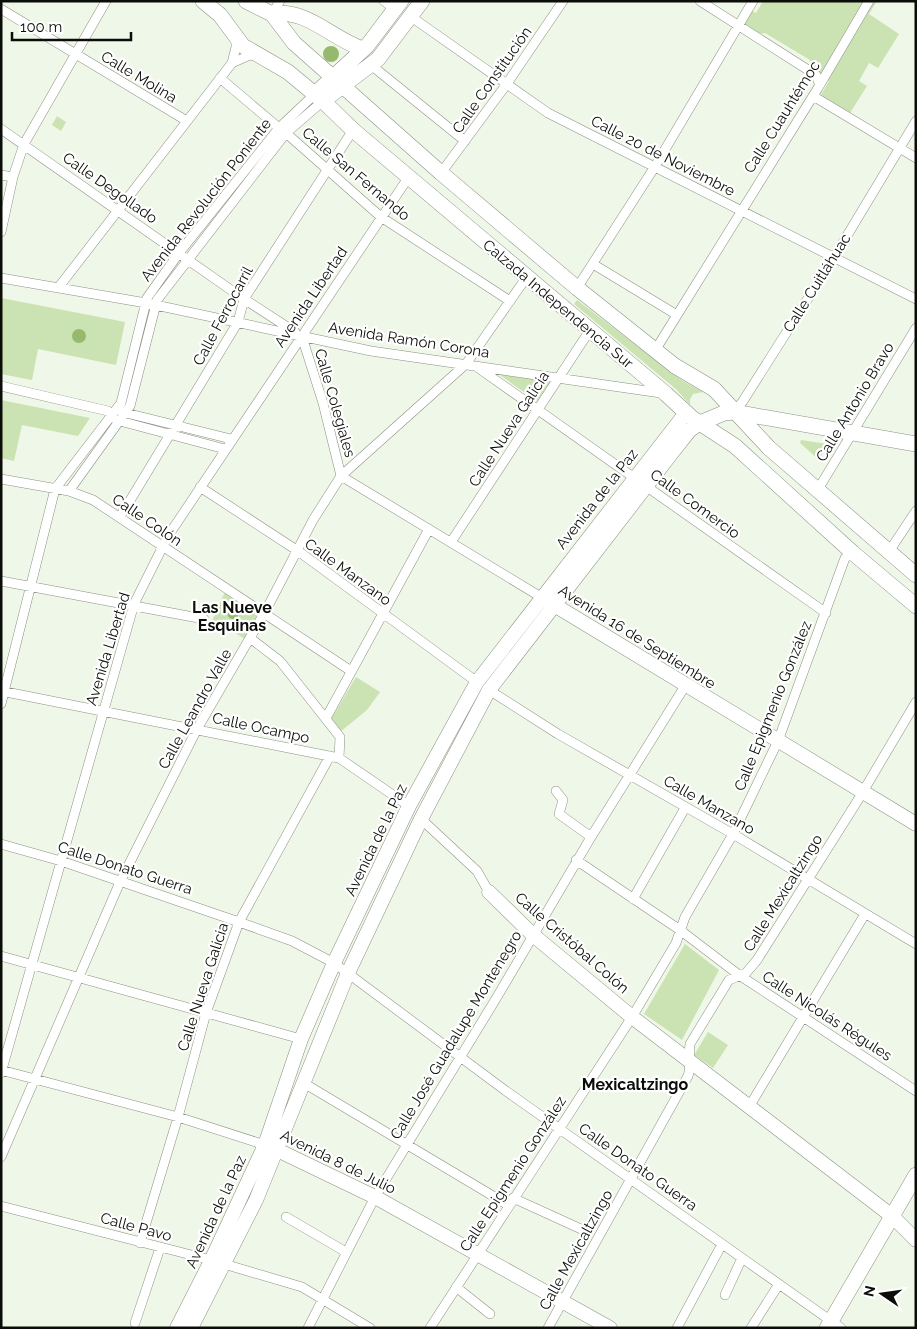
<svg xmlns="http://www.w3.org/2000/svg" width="917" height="1329" font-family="Raleway,sans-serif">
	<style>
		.green { fill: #cbe2b3 }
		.water { fill: #96b96e }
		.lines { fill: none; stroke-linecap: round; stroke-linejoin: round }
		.street-casing { stroke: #8b9284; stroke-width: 10 }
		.secondary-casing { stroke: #8b9284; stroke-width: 15 }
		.primary-casing { stroke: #8b9284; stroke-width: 16 }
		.street { stroke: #fff; stroke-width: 9 }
		.secondary { stroke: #fff; stroke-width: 14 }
		.primary { stroke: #fff; stroke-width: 15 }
		.labels { text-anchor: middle; stroke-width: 4.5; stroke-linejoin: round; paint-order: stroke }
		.street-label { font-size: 15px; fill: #0b0d08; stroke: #fff }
		.neighbourhood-label { font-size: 16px; font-weight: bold; fill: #0b0d08; stroke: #fff }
	</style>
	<rect width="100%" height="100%" fill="#eff7e8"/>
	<path class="green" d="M763,1H877L869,14L899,34L878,68L869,63L859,81L867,86L850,113L821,95L829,81L810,68V60L765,33L756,35L744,28L743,21L750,10L756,13Z
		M57,116L66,122L61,131L52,125Z
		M1,298L125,322L116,365L38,349L32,380L1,374Z
		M577,300L683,381L703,392L693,394L690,399V405L677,390L574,304Z
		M501,372L553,380L538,402L500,375Z
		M1,400L90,418L78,436L22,425L14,461L1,458Z
		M801,440L827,444L819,460L800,443Z
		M225,592L258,613L245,639L224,626L211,623Z
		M356,677L380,692L367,710L340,732L330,721Z
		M685,944L719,970L682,1040L644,1014Z
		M708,1032L728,1045L713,1068L694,1055Z"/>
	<path class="water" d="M323 54a8 8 0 1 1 16 0a8 8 0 1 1-16 0Z
		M72 336a7 7 0 1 1 14 0a7 7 0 1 1-14 0Z
		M227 613a6 6 0 1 1 12 0a6 6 0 1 1-12 0Z"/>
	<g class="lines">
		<defs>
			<path id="street" d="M384,1L395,9
				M700,1L816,75L819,83
				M1,9L187,121
				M272,14L280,1
				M410,16L548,113L916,299
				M232,63L250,55L257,56
				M371,65L465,141
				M220,78L279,128
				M813,96L916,158
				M1,129L241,297L295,332
				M286,133L381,217L510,301
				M441,173L506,85L563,1
				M1,175L13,177
				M1,232L13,177L24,144L106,1
				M593,264L677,315
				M1,278L146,303L371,351L661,393
				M58,288L232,63L236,47V37
				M577,288L654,168L753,1
				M302,337L323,403L341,476
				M656,349L818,88L869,1
				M477,367L826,613
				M1,386L108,411
				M122,412L231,439
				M734,412L743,401L833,259L916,121
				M116,420L225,449
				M341,476L541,597
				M1,479L69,491L93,500L351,671
				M200,487L298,551L477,682
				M69,491L130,406L157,300L286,133L323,101
				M817,491L916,328
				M120,517L238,322L244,299L353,130
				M451,542L590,330
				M888,553L916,511
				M1,581L204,619
				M250,638L280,661L340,737L339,758L409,806
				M489,690L558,734L733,834L916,944
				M1,691L339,758
				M1,704L55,489L121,403L147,298L179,253L279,128L315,94
				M326,718L429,529
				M556,791L563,800L559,814L591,837
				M421,819L477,871L489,892
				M1,844L61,861L239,922L292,941L334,963L506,1091L841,1328
				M576,860L680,930L739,975L916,1091
				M633,899L685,808
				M1,956L301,1039
				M1,1070L178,1117L265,1145
				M1,1073L134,604L168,536L408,178
				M302,1082L508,1205
				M749,1107L865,914
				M1,1157L120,882L197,729L265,612L313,520L341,476L466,364L526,278
				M513,1198L581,1229
				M1,1206L207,1259L302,1287L370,1328
				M286,1217L346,1252
				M140,1243L178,1117L206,1013L239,922L330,756
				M456,1287L490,1314
				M725,1295L742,1258
				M135,1323L160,1248
				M308,1328L375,1197L497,997L591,837L685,686
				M430,1328L632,1017L676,943L685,917L733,834L778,741L845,558L853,553
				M548,1328L688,1076C692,1065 688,1055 690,1044L729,980L746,973L757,960L858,800L916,702
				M677,1328L722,1244
				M751,1328L779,1284"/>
			<path id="secondary" d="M546,600L916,824
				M489,892L533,935L632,1017L892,1216L916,1240
				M269,1146L375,1197L610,1328
				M177,1328L211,1261L265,1145L301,1039L334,963L409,806L477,682L685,414
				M191,1328L256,1200L348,973L421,819L489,690L671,454L690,430L700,423"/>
			<path id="primary" d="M203,1L220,15L243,46L288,72L323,101L353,130L666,394L692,418L735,446L853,553L916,606
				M246,1L272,14L294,43L441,173L577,288L675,366L714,389L769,448L916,575
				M272,14C307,8 332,39 363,49
				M315,94L367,46L401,1
				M323,101L378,59L422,1
				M700,423L724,413L734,412L916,444
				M827,1328L916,1175"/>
		</defs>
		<use href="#street" class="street-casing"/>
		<use href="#secondary" class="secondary-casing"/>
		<use href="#primary" class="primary-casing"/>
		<use href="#street" class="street"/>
		<use href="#secondary" class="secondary"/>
		<use href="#primary" class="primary"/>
	</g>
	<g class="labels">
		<g class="street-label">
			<text transform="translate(139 77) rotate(31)" y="5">Calle Molina</text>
			<text transform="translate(492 80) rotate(-55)" y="5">Calle Constitución</text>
			<text transform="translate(782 117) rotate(-58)" y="5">Calle Cuauhtémoc</text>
			<text transform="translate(663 156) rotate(27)" y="5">Calle 20 de Noviembre</text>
			<text transform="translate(356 174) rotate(40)" y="5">Calle San Fernando</text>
			<text transform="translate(110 188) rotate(35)" y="5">Calle Degollado</text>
			<text transform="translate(206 200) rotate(-52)" y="5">Avenida Revolución Poniente</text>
			<text transform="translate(817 283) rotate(-58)" y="5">Calle Cuitláhuac</text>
			<text transform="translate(311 297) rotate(-56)" y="5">Avenida Libertad</text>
			<text transform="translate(558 304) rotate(40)" y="5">Calzada Independencia Sur</text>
			<text transform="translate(223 316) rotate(-62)" y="5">Calle Ferrocarril</text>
			<text transform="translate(409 340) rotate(9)" y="5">Avenida Ramón Corona</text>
			<text transform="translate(855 402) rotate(-59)" y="5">Calle Antonio Bravo</text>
			<text transform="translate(335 403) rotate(74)" y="5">Calle Colegiales</text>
			<text transform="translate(509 429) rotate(-57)" y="5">Calle Nueva Galicia</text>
			<text transform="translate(597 499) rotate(-52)" y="5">Avenida de la Paz</text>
			<text transform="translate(695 504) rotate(36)" y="5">Calle Comercio</text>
			<text transform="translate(147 520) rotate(34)" y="5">Calle Colón</text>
			<text transform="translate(348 572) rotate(36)" y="5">Calle Manzano</text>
			<text transform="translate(637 637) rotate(32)" y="5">Avenida 16 de Septiembre</text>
			<text transform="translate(108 649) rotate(-73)" y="5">Avenida Libertad</text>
			<text transform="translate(773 706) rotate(-68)" y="5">Calle Epigmenio González</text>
			<text transform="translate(195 709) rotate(-61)" y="5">Calle Leandro Valle</text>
			<text transform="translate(261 728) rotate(12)" y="5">Calle Ocampo</text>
			<text transform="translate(709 805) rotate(30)" y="5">Calle Manzano</text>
			<text transform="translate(376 840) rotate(-64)" y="5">Avenida de la Paz</text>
			<text transform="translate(125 868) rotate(18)" y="5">Calle Donato Guerra</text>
			<text transform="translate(783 893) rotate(-58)" y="5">Calle Mexicaltzingo</text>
			<text transform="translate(572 943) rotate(41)" y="5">Calle Cristóbal Colón</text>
			<text transform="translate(203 987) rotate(-72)" y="5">Calle Nueva Galicia</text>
			<text transform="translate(827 1016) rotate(33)" y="5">Calle Nicolás Régules</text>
			<text transform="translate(456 1035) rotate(-59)" y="5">Calle José Guadalupe Montenegro</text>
			<text transform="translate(338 1162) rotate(26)" y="5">Avenida 8 de Julio</text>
			<text transform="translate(638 1167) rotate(35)" y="5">Calle Donato Guerra</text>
			<text transform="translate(513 1174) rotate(-57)" y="5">Calle Epigmenio González</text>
			<text transform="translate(216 1212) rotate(-65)" y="5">Avenida de la Paz</text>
			<text transform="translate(136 1227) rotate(15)" y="5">Calle Pavo</text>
			<text transform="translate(576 1250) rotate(-61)" y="5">Calle Mexicaltzingo</text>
		</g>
		<g class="neighbourhood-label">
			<text x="232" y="613">Las Nueve<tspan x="232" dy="18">Esquinas</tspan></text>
			<text x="635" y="1090">Mexicaltzingo</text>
		</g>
	</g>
	<rect width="917" height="1329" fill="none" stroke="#0b0d08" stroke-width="5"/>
	<g transform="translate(882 1294) rotate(283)" stroke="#ffffff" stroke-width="4" paint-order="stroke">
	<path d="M0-4L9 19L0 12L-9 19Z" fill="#0b0d08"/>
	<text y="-8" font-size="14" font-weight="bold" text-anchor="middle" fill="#0b0d08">N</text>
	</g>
	<path d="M12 32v8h119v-8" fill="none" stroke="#0b0d08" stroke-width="2.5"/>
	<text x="20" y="32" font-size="15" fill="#0b0d08" stroke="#ffffff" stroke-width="4" paint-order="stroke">100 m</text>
</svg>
